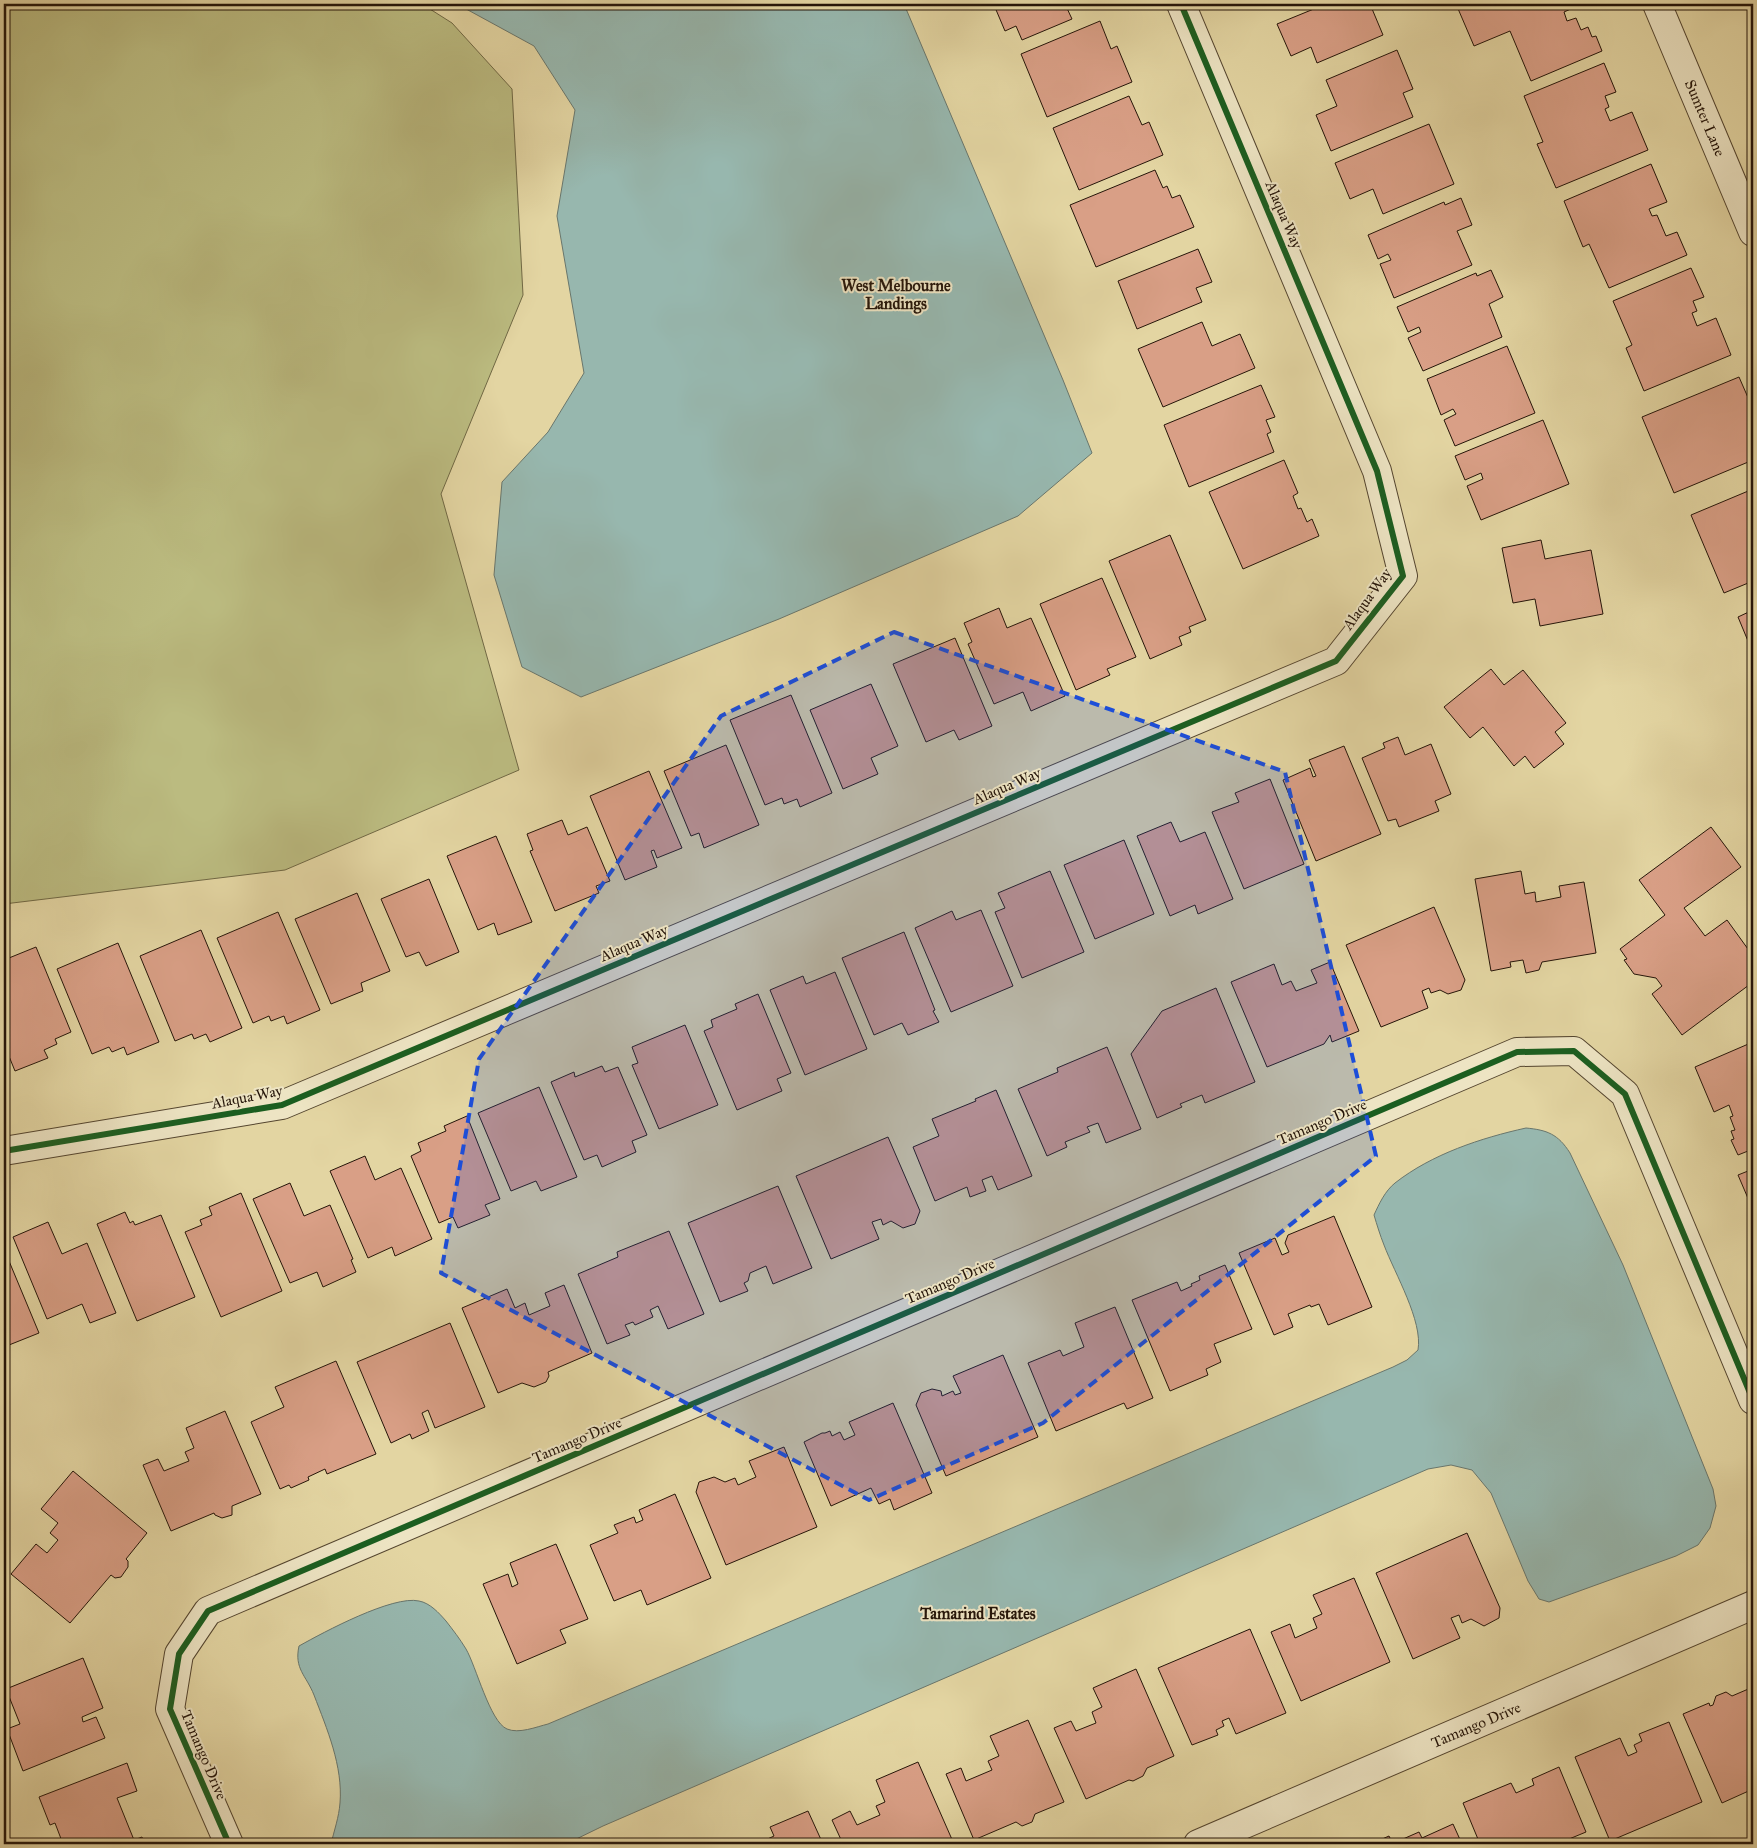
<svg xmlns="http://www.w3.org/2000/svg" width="1757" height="1848" font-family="'IM FELL Great Primer',serif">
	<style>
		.green { fill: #bbbb80; stroke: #706844 }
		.water { fill: #97b7ae; stroke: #69766c }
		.building { fill: #d99f86; stroke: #251509 }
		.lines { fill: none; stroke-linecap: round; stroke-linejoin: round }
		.minor-casing { stroke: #54452f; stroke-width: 30 }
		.minor { stroke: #ede4c3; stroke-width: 28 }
		.cycleway-casing { stroke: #ede4c3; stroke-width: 9 }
		.cycleway { stroke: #1b5e20; stroke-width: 6 }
		.marked { fill: #1d4ed8; fill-opacity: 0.2; stroke: #1d4ed8; stroke-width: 4; stroke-dasharray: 10 6; stroke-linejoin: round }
		.labels { text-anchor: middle; stroke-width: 4; stroke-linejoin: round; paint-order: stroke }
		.street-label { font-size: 15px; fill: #251509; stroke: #ede4c3 }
		.neighbourhood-label { font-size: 16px; font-weight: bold; fill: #251509; stroke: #ede4c3 }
	</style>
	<rect width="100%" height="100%" fill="#e3d5a2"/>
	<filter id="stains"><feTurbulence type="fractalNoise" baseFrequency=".004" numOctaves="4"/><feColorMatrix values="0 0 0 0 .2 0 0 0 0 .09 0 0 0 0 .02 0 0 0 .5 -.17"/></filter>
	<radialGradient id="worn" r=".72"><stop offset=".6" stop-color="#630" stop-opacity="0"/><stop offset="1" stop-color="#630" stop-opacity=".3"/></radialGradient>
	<path class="green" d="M4,4H422L452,23L512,89L523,295L441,494L519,770L285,870L4,904Z"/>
	<path class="water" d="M457,4H904L1063,380L1092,453L1018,516L779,619L581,697L522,667L494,575L502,482L548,432L584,373L557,216L575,110L534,46Z
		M1526,1128C1547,1130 1558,1134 1570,1153L1623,1265L1713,1489L1716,1506L1710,1528L1698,1545L1676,1556L1549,1602L1539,1599L1528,1581L1491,1493L1472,1470L1451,1465L1428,1469L603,1826L566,1844H331C334,1831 339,1817 340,1803C343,1766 327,1729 314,1695C306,1675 294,1669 299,1646C324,1632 393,1595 419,1601C430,1603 439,1613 446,1621C453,1630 460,1639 466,1649C476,1666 490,1722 507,1729C519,1734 536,1727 548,1724L1393,1367L1407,1360L1418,1350C1423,1321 1395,1274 1384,1245C1380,1235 1377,1225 1374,1215C1379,1204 1385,1191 1395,1183C1432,1154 1481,1138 1526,1128Z"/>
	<path class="building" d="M996,4H1065L1072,19L1022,40L1016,26L1005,31L994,5Z
		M1326,4H1370L1383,35L1317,63L1311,47L1291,56L1277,24Z
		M1456,4H1582L1564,12L1567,21L1576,18L1581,30L1588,27L1592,37L1596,36L1602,51L1531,81L1510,31L1474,46Z
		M1100,21L1111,49L1117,46L1132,82L1047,117L1021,54Z
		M1397,50L1413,89L1403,93L1413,117L1331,151L1316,115L1337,106L1326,80Z
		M1604,63L1616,92L1605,96L1609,107L1605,109L1610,121L1632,112L1648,150L1556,188L1537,144L1543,142L1524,96Z
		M1129,96L1142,125L1149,122L1163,155L1079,190L1053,128Z
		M1429,124L1454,184L1383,214L1373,189L1350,199L1335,163Z
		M1651,164L1667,202L1649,209L1652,216L1657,215L1666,236L1677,232L1687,255L1609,288L1589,244L1583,247L1564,201Z
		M1155,170L1163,188L1167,186L1172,198L1180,195L1194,227L1096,267L1070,205Z
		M1461,198L1472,225L1457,231L1472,265L1394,298L1380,264L1391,260L1388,254L1378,259L1368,235L1444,202L1445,205Z
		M1198,249L1212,282L1196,288L1202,302L1137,329L1118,281Z
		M1691,268L1704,297L1693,301L1697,311L1692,313L1697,326L1716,318L1731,355L1644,391L1626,348L1632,345L1613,301Z
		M1491,270L1503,297L1489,304L1502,337L1423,371L1408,338L1421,332L1419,327L1408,332L1397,307L1476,273L1477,276Z
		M1202,322L1212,346L1240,334L1255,368L1163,407L1138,349Z
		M1507,346L1535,413L1455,446L1444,420L1456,414L1453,409L1441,415L1427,379Z
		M1739,377L1753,409V416L1749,417L1753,427V460L1674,493L1642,417Z
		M1261,385L1275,417L1266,420L1271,432L1267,434L1274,452L1189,487L1164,425Z
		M1543,420L1569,484L1481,520L1467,486L1483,479L1481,473L1465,480L1455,456Z
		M1284,460L1298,493L1293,496L1298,509L1301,508L1307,522L1312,519L1319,536L1243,569L1209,492Z
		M1753,489V581L1724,593L1691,515Z
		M1170,535L1206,620L1189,627L1191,632L1179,637L1182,645L1150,659L1109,561Z
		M1541,540L1545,559L1591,550L1603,614L1540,626L1535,599L1513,603L1502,548Z
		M1102,578L1136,657L1107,669L1110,675L1076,690L1040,604Z
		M999,608L1007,628L1031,618L1065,696L1031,711L1023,692L994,704L968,644L972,642L964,623Z
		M1753,610V653L1738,617Z
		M955,638L992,726L959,740L954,730L926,742L893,664Z
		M1491,669L1504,685L1523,670L1566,723L1555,732L1564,744L1534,768L1525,756L1514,766L1483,727L1470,738L1444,707Z
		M871,684L898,746L871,758L878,774L843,789L810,710Z
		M791,695L832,793L800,807L797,799L784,804L782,798L765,805L730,720Z
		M1398,737L1405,755L1431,744L1451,794L1435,801L1439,811L1399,827L1396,819L1388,821L1362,758L1385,748L1383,743Z
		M726,745L759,825L704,848L699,833L691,836L664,771Z
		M1344,746L1381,834L1316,861L1283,780L1310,768L1313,777L1316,776L1309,760Z
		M649,771L682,848L657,858L654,850L651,851L657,867L625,880L590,796Z
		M1270,779L1304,864L1244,889L1212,812L1239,802L1235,793Z
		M562,820L568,835L587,827L610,881L596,886L599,893L555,911L530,851L533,850L527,834Z
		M1171,822L1180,842L1205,832L1233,899L1198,914L1195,905L1170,916L1137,836Z
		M1711,827L1741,867L1684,908L1705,936L1727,920L1753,956V982L1682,1035L1652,994L1662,986L1656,978L1634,974L1624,960L1627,959L1620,949L1665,915L1639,880Z
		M496,836L532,922L498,935L494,923L478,930L447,856Z
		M1124,840L1154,914L1095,939L1064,865Z
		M1050,871L1084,952L1022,978L995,912L1005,908L998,893Z
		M1521,871L1525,894L1535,892L1536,902L1561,897L1559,886L1584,882L1596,953L1542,962L1539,970L1526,973L1523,960L1510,962L1511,967L1491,971L1475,879Z
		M429,879L459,952L426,966L419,952L406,957L381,899Z
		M357,893L390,971L361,983L363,991L331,1004L295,919Z
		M1434,907L1465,980L1461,990L1448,994L1440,990L1431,993L1429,988L1422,991L1428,1008L1381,1027L1346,945Z
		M981,910L1013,986L951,1012L915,928L952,911L956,920Z
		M278,912L320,1010L287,1024L284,1016L271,1021L269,1016L253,1023L217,938Z
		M201,930L242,1028L210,1042L206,1034L194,1039L192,1034L175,1041L140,956Z
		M904,932L935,1010L933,1011L939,1022L908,1035L902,1023L874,1035L842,958Z
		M118,943L159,1042L127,1055L124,1047L112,1052L109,1047L92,1054L57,969Z
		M36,947L71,1032L55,1039L57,1044L44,1050L48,1058L15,1071L4,1044V960Z
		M1330,962L1359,1031L1332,1042L1330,1035L1324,1044L1267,1067L1231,982L1274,964L1282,985L1291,981L1296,991L1317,983L1311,970Z
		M835,972L867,1049L805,1075L770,990L803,976L806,984Z
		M1216,988L1255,1082L1205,1103L1202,1095L1180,1104L1182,1107L1157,1118L1131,1054L1162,1011Z
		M758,994L791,1073L777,1079L782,1091L737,1110L704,1031L713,1027L711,1020L737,1009L735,1004Z
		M685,1025L718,1105L659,1129L632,1065L638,1063L632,1047Z
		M1753,1042V1149L1738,1155L1731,1140L1734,1139L1731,1131L1735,1130L1730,1117L1733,1116L1729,1105L1714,1112L1695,1067Z
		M1107,1047L1141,1129L1106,1143L1098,1123L1087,1127L1090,1132L1065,1142L1067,1147L1047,1156L1018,1089L1058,1072L1057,1068Z
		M602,1066L605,1072L618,1067L647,1135L632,1141L636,1152L602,1167L597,1155L584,1160L551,1082L574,1072L575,1077Z
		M539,1087L577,1177L541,1191L536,1181L511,1191L478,1113Z
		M996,1090L1032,1176L998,1190L992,1176L982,1180L986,1191L970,1197L967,1187L935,1201L913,1147L939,1136L932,1119L976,1101L975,1099Z
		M467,1116L500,1199L485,1205L490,1215L458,1228L453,1217L439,1223L411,1156L421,1151L418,1143L446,1131L444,1126Z
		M888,1137L920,1211L915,1224L903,1228L891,1221L883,1225L881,1219L872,1222L879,1239L831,1259L796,1176Z
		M365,1156L375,1180L401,1168L432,1239L395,1256L392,1247L368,1258L330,1171Z
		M1753,1169V1210L1738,1175Z
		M290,1183L304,1216L330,1205L353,1259L351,1260L356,1272L323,1287L317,1272L290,1283L253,1199Z
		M778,1186L812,1268L773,1284L766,1266L750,1273L748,1281L744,1283L748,1291L720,1302L688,1223Z
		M241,1193L282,1291L221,1317L185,1232L202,1225L200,1220L212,1215L209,1207Z
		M125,1212L130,1223L133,1221L135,1225L161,1215L195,1297L137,1321L97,1224Z
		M1334,1216L1372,1307L1328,1325L1319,1304L1311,1307L1310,1305L1288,1314L1293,1327L1274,1335L1239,1253L1275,1238L1282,1255L1289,1252L1285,1243L1288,1235Z
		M48,1222L62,1254L87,1243L116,1313L90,1323L82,1304L47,1319L13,1237Z
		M669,1231L704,1314L668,1329L658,1306L650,1310L653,1317L635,1325L633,1322L625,1325L630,1335L607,1344L578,1274L618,1257L617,1252Z
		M4,1249L39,1333L4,1347Z
		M1225,1265L1252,1329L1214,1344L1221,1362L1206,1369L1208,1375L1170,1391L1132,1300L1177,1282L1181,1291L1192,1286L1191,1284L1200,1280L1199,1276Z
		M564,1285L592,1353L548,1372L549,1376L546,1382L534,1387L522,1383L498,1393L462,1308L507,1289L515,1308L525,1303L529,1315L550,1306L545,1293Z
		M1115,1307L1153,1398L1127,1409L1124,1403L1056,1431L1028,1363L1060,1350L1063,1356L1084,1347L1075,1323Z
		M450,1323L485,1407L435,1428L428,1410L422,1413L429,1431L412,1439L410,1434L391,1443L357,1362Z
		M1003,1355L1038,1437L946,1476L916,1405L921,1393L932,1389L941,1391L942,1396L953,1391L955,1395L961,1393L953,1376Z
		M336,1361L376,1454L327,1474L325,1469L308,1477L309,1480L291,1488L289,1485L280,1489L251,1422L284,1407L275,1387Z
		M893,1403L932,1493L894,1510L890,1499L879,1504L871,1488L831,1506L804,1442L822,1433H825L830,1431L832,1436L840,1432L844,1440L855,1435L849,1422Z
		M225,1411L261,1494L232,1506V1515L222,1518L215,1515L214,1513L171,1531L143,1465L158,1459L164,1471L189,1461L185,1452L194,1448L186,1428Z
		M784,1447L817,1527L726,1565L696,1492L699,1482L714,1477L725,1482L735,1478L738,1485L756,1477L749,1461Z
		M73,1471L147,1533L126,1559L128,1561V1567L121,1577L115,1578L111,1575L70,1623L11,1574L36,1544L47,1553L58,1540L50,1533L58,1523L41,1509Z
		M675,1494L711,1578L647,1605L641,1590L614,1601L590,1545L618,1533L614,1525L634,1517L636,1523L643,1520L639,1510Z
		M1467,1533L1500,1608L1499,1618L1484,1626L1471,1619L1462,1623L1459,1615L1451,1618L1460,1638L1413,1659L1376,1573Z
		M556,1544L588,1619L560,1630L566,1643L517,1664L483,1584L508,1574L512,1587L518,1584L510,1563Z
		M1354,1578L1390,1662L1301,1701L1271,1632L1290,1624L1295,1638L1317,1628L1313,1618L1322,1614L1313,1595Z
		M1250,1629L1286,1713L1236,1734L1229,1718L1222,1721L1224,1726L1216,1730L1218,1735L1192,1745L1158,1668Z
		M83,1658L103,1708L82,1717L83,1722L96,1717L105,1738L23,1771L7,1729L20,1724L6,1689Z
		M1136,1669L1174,1756L1147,1768L1143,1776L1133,1781L1129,1780L1086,1799L1054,1728L1071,1721L1076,1731L1096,1723L1092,1712L1102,1707L1093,1688Z
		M1753,1687V1789L1722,1803L1683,1714L1709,1703L1710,1706L1713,1705L1716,1696L1726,1692L1732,1696Z
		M1028,1720L1064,1802L1035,1814L1032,1822L1022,1826L1016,1822L974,1840L946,1774L961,1768L966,1781L992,1770L988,1761L999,1756L990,1736Z
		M1669,1722L1702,1802L1610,1841L1575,1757L1620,1738L1628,1756L1637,1752L1634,1745L1642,1741L1639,1734Z
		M918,1762L954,1844H843L832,1820L850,1811L857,1825L880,1815L876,1806L885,1802L876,1780Z
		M127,1763L137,1791L117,1798L134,1840L142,1837L145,1844H63L55,1823L50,1825L39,1797Z
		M1559,1767L1586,1832L1557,1844H1480L1463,1803L1511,1783L1516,1793L1534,1785L1532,1779Z
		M808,1811L823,1844H762L761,1842L774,1836L770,1827Z
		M1453,1824L1462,1844H1406L1403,1839L1419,1832L1422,1838Z
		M1389,1836L1393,1844H1371Z"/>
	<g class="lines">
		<defs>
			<path id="minor" d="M1657,4L1753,232
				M4,1151L282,1105L1336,661L1403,576L1377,471L1181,4
				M229,1844L170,1709L179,1654L208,1611L1517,1052L1574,1051L1625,1094L1753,1400
				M1198,1844L1753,1605"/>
		</defs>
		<use href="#minor" class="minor-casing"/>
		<use href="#minor" class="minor"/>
		<defs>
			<path id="cycleway" d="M4,1151L282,1105L1336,661L1403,576L1377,471L1181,4
				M229,1844L170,1709L179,1654L208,1611L1517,1052L1574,1051L1625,1094L1753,1400"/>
		</defs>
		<use href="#cycleway" class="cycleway-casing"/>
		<use href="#cycleway" class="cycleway"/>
	</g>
	<path class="marked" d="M894,632L1285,772L1376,1156L1043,1423L869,1500L441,1273L479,1059L721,716Z"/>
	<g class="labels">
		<g class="street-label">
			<text transform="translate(1705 118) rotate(67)" y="5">Sumter Lane</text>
			<text transform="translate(1284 215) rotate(67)" y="5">Alaqua Way</text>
			<text transform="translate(1367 599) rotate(-54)" y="5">Alaqua Way</text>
			<text transform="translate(1007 786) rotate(-23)" y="5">Alaqua Way</text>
			<text transform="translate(634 943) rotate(-23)" y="5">Alaqua Way</text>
			<text transform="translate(247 1097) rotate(-11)" y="5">Alaqua Way</text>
			<text transform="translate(1322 1122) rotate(-23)" y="5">Tamango Drive</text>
			<text transform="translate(950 1281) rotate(-23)" y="5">Tamango Drive</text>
			<text transform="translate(577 1440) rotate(-23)" y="5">Tamango Drive</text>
			<text transform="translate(1476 1725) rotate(-23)" y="5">Tamango Drive</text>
			<text transform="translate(204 1755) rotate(67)" y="5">Tamango Drive</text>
		</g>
		<g class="neighbourhood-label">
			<text x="896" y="291">West Melbourne<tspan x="896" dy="18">Landings</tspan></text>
			<text x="978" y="1619">Tamarind Estates</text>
		</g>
	</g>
	<rect width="1757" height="1848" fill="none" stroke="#e3d5a2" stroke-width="20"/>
	<rect x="5" y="5" width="1747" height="1838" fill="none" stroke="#251509" stroke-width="2.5"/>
	<rect x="10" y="10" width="1737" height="1828" fill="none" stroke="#251509"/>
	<rect width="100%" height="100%" filter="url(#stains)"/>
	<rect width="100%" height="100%" fill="url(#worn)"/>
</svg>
